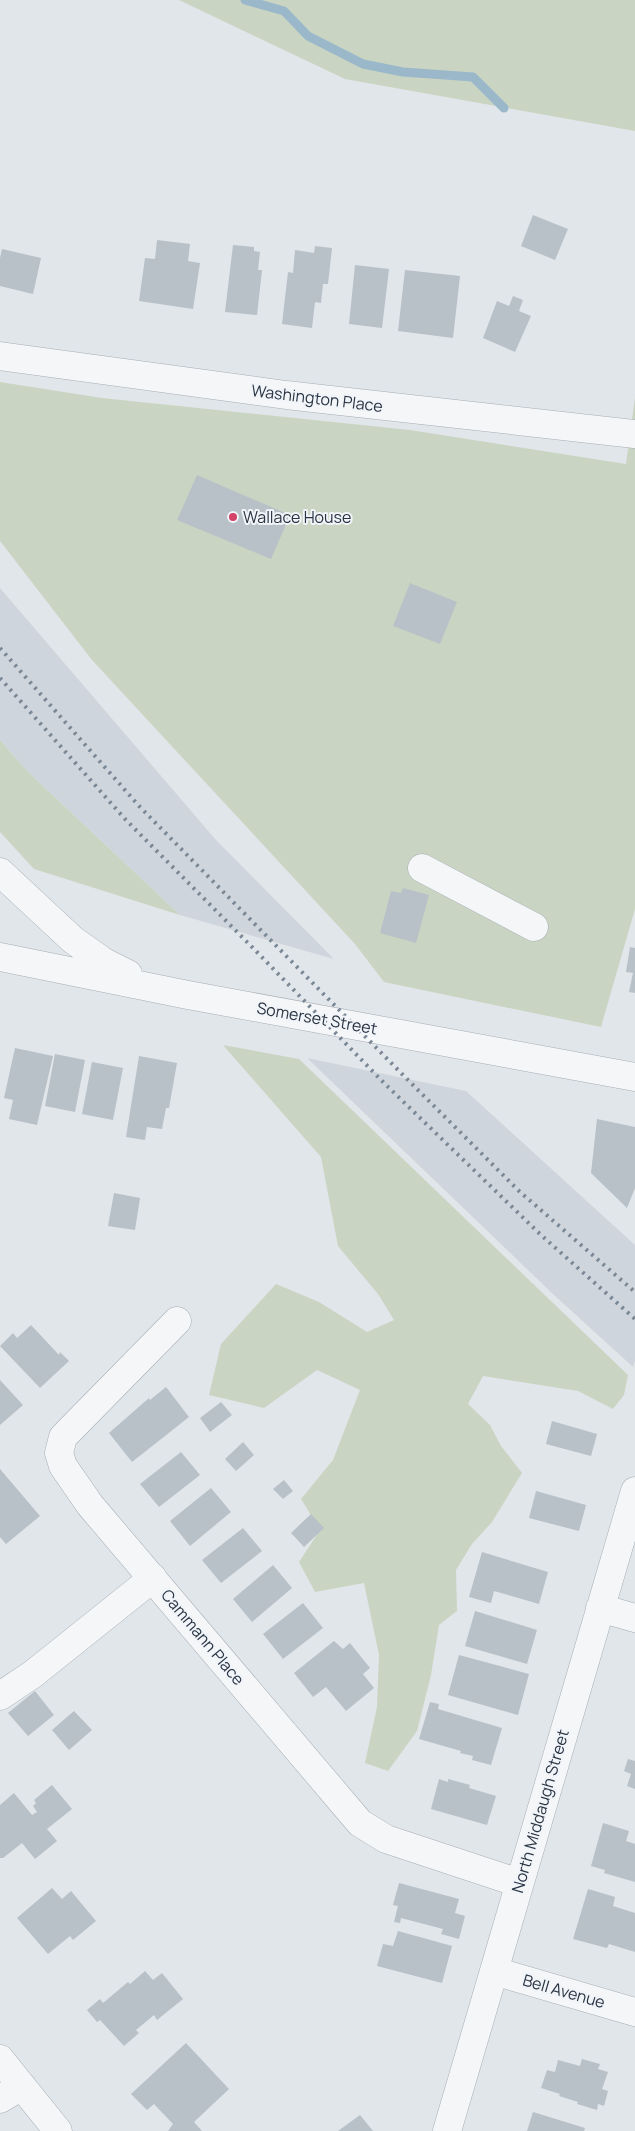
<svg xmlns="http://www.w3.org/2000/svg" width="635" height="2131" font-family="Manrope,sans-serif">
	<style>
		.built { fill: #cfd5dc }
		.green { fill: #c9d5c2 }
		.lines { fill: none; stroke-linecap: round; stroke-linejoin: round }
		.stream { stroke: #9bb8cb; stroke-width: 9 }
		.building { fill: #b8c0c8 }
		.minor-casing { stroke: #a6adb5; stroke-width: 29 }
		.minor { stroke: #f4f6f8; stroke-width: 28 }
		.rail { stroke: #7a8795; stroke-width: 4; stroke-dasharray: 2.5 5; stroke-linecap: butt }
		.poi-dot { fill: #d34269; stroke: #f1f4f8; stroke-width: 2 }
		.labels { text-anchor: middle; stroke-width: 4; stroke-linejoin: round; paint-order: stroke }
		.street-label { font-size: 16px; fill: #293543; stroke: #f1f4f8 }
		.poi-label { font-size: 16px; fill: #293543; stroke: #f1f4f8; text-anchor: start }
	</style>
	<rect width="100%" height="100%" fill="#e1e6ea"/>
	<path class="built" d="M0,588L216,840L334,959L180,915L28,772L0,740Z
		M307,1058L466,1091L635,1245V1361L633,1367L554,1295Z"/>
	<path class="green" d="M179,0H635V131L345,79Z
		M0,382L102,398L410,430L626,464L635,397V909L601,1027L384,982L355,944L92,660L0,541Z
		M0,740L28,772L180,915L34,869L0,832Z
		M223,1045L299,1059L628,1375L624,1395L613,1409L578,1391L483,1376L468,1404L490,1425L501,1446L522,1473L492,1522L472,1544L456,1570L457,1611L439,1625L431,1675L417,1731L388,1771L365,1763L377,1707L379,1655L364,1583L315,1592L299,1562L320,1530L301,1499L333,1460L360,1390L317,1370L264,1408L209,1395L221,1344L276,1284L319,1302L367,1332L394,1320L378,1294L338,1246L321,1157Z"/>
	<g class="lines">
		<path class="stream" d="M245,0L284,11L308,36L363,64L403,72L473,77L504,108"/>
	</g>
	<path class="building" d="M533,215L568,229L555,260L521,246Z
		M157,240L190,244L188,261L200,263L193,309L139,301L145,258L155,259Z
		M233,245L254,247V251L260,252L258,270H262L257,315L225,312Z
		M315,246L332,248L328,284H323L321,303L315,302L312,328L282,324L288,272L293,273L295,250L314,253Z
		M2,249L41,258L33,294L0,286V258Z
		M355,265L389,269L382,328L349,324Z
		M405,270L460,276L453,338L398,331Z
		M513,296L523,300L519,311L531,316L515,352L483,338L497,301L509,306Z
		M197,475L290,515L271,559L177,520Z
		M410,583L457,602L440,644L393,626Z
		M403,888L429,895L416,943L380,933L391,891L401,893Z
		M630,947L635,948V993L629,992L633,973L626,972Z
		M15,1048L53,1056L37,1125L9,1119L13,1100L4,1098Z
		M55,1054L85,1060L75,1112L45,1106Z
		M139,1056L177,1063L169,1108H166L162,1129L147,1127L145,1140L126,1137Z
		M92,1062L123,1068L113,1120L82,1114Z
		M597,1119L635,1127V1188L627,1208L591,1173Z
		M114,1193L140,1198L135,1230L108,1226Z
		M31,1325L59,1355L60,1352L69,1361L40,1388L0,1346L13,1333L17,1338Z
		M0,1380L23,1405L0,1425Z
		M166,1387L189,1417L132,1462L109,1433L149,1398L150,1400Z
		M221,1402L232,1415L210,1432L200,1418Z
		M552,1421L597,1434L591,1456L546,1444Z
		M243,1442L254,1455L236,1471L225,1459Z
		M181,1452L200,1475L159,1507L140,1484Z
		M0,1469L40,1516L6,1544L0,1537Z
		M284,1480L293,1491L283,1499L273,1489Z
		M211,1488L231,1512L190,1546L170,1521Z
		M536,1491L586,1505L579,1531L529,1518Z
		M311,1514L324,1528L304,1547L291,1533Z
		M243,1528L262,1551L221,1583L202,1560Z
		M482,1552L548,1572L539,1604L494,1591L491,1603L469,1597Z
		M273,1565L292,1588L252,1622L233,1599Z
		M303,1603L323,1628L283,1659L263,1634Z
		M475,1611L537,1630L527,1664L465,1646Z
		M334,1641L343,1649L350,1643L370,1668L363,1674L374,1688L346,1711L326,1687L313,1697L294,1673Z
		M459,1655L529,1674L518,1715L448,1695Z
		M35,1691L54,1715L28,1736L8,1713Z
		M430,1702L439,1704L438,1709L502,1728L491,1765L472,1760L473,1756L460,1753L461,1751L419,1739Z
		M74,1711L92,1730L69,1750L52,1730Z
		M628,1759L635,1761V1789L627,1786L631,1774L624,1771Z
		M439,1779L448,1782V1779L470,1785L469,1788L496,1796L487,1825L431,1809Z
		M52,1785L72,1809L47,1829L57,1841L35,1859L22,1843L3,1858H0V1805L14,1793L32,1815L37,1812L33,1806L36,1803L34,1800Z
		M603,1823L629,1831L626,1841L635,1844V1882L604,1873L605,1870L591,1866Z
		M399,1883L459,1899L455,1913L465,1916L459,1939L441,1934L443,1929L401,1918L400,1923L394,1922L398,1906L393,1905Z
		M52,1888L62,1899L71,1891L96,1921L73,1940L70,1936L48,1954L17,1918Z
		M588,1889L615,1897L613,1906L635,1913V1952L609,1944L607,1948L573,1939Z
		M398,1931L452,1946L442,1983L377,1966L383,1944L393,1946Z
		M145,1971L153,1980L162,1973L183,1999L157,2020L154,2015L136,2030L139,2033L124,2046L100,2020L97,2022L87,2010L100,1999L103,2003L128,1982L130,1984Z
		M186,2043L229,2089L194,2122L202,2131H168L173,2124L154,2104L147,2110L131,2094Z
		M582,2059L600,2064L598,2069L608,2072L602,2089L608,2091L604,2106L598,2104L597,2110L577,2104L578,2102L559,2096L560,2094L541,2088L547,2070L555,2072L558,2060L580,2066Z
		M533,2112L585,2128L584,2131H527Z
		M360,2115L373,2131H338Z"/>
	<g class="lines">
		<defs>
			<path id="minor" d="M0,356L286,395L635,434
				M422,868L534,927
				M0,872L73,940L104,962L128,974
				M0,957L188,995L635,1077
				M177,1321L63,1437L59,1453L63,1466L90,1505L360,1823L386,1839L519,1883
				M600,1608L635,1618
				M0,1696L33,1674L153,1578
				M494,1971L635,2012
				M0,2059L58,2131
				M0,2099L22,2086
				M447,2131L635,1491"/>
		</defs>
		<use href="#minor" class="minor-casing"/>
		<use href="#minor" class="minor"/>
		<path class="rail" d="M0,648L139,806L403,1075L519,1191L635,1292
			M0,678L125,819L254,949L384,1083L541,1235L635,1319"/>
	</g>
	<circle class="poi-dot" cx="233" cy="517" r="5"/>
	<g class="labels">
		<g class="street-label">
			<text transform="translate(317 398) rotate(7)" y="6">Washington Place</text>
			<text transform="translate(317 1018) rotate(10)" y="6">Somerset Street</text>
			<text transform="translate(203 1637) rotate(50)" y="6">Cammann Place</text>
			<text transform="translate(540 1811) rotate(-74)" y="6">North Middaugh Street</text>
			<text transform="translate(564 1991) rotate(16)" y="6">Bell Avenue</text>
		</g>
		<g class="poi-label">
			<text x="243" y="523">Wallace House</text>
		</g>
	</g>
</svg>
